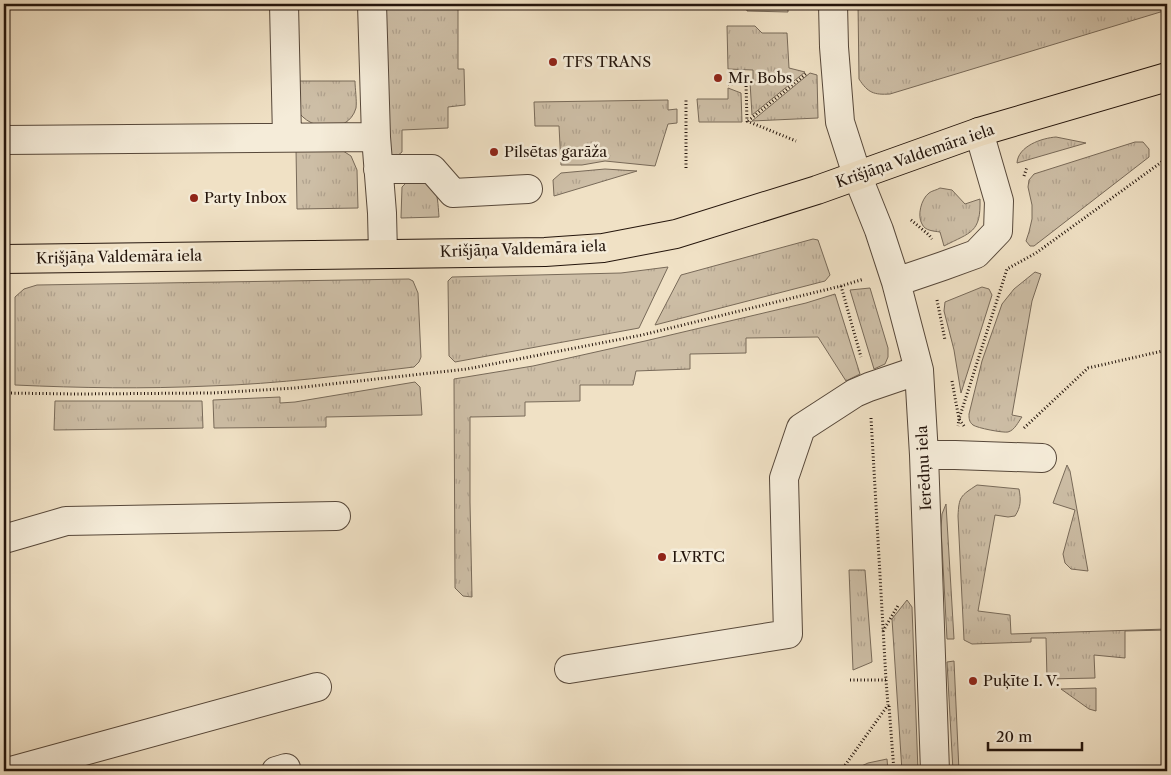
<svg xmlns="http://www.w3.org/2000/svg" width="1171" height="775" font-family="'Libre Caslon Text',serif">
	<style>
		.grass { fill: url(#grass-tufts); stroke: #786a59 }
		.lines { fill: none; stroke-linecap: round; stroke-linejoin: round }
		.minor-casing { stroke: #57483a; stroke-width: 30 }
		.major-casing { stroke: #24150c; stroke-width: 30 }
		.path { stroke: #24150c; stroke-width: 3; stroke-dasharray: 1 2.5; stroke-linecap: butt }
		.minor { stroke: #f5ecd9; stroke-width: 28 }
		.major { stroke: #f0e1c5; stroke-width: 28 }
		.poi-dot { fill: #8f2418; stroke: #f5ecd9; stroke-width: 2 }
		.labels { text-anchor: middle; stroke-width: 5; stroke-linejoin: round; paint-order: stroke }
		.poi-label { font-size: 15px; fill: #24150c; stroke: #f5ecd9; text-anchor: start }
		.street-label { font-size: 15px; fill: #24150c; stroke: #f5ecd9 }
	</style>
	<defs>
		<pattern id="grass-tufts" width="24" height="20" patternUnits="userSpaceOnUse" patternTransform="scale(1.25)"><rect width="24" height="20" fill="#cdbea6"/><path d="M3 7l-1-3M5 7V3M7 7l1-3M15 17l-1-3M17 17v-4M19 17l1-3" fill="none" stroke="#b0a28e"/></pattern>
	</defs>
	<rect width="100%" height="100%" fill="#f0e1c5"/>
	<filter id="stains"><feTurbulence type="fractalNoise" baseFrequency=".004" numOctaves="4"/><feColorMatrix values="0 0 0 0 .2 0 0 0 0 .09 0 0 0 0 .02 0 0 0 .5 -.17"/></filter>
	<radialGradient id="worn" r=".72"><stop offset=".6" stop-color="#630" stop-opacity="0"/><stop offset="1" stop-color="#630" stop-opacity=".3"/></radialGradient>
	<path class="grass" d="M380,4H458V69H464L465,105L448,107V128L402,130V152L397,156H390Z
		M746,4H788V12L747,11Z
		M858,4H1167V10L890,94C874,95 868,93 859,79Z
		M727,26H755L762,33H787L789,68L805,72L752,115L750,82H753V70L728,69Z
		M810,73L817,75L818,118L752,121Z
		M295,81H355C355,88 357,101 356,108C348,137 303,130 295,105C293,99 295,88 295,81Z
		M728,88L741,93L742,122H699L697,99H728Z
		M668,100V110L677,109V123L668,124L655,166L605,161L582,165H561L559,126H535L534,102Z
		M1056,137L1086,143L1017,163C1018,146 1042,138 1056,137Z
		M1135,142H1143L1149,149V157L1034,246H1030L1026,241L1029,232L1032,219V205L1028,187L1029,180L1034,174Z
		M296,149H340L351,156L357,170L358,208L297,209Z
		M605,169L637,171L554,196L553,180L561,173Z
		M407,182C438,181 437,190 439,217L401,218L402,187Z
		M940,188L952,190L965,204L980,199C981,233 971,232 944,246L940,232C934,231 925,231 922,224C917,216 921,199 929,193C931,191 937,190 940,188Z
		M813,239L818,240L830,275L825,281L655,325L681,275Z
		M668,267L639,328L455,362L449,356L448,281L452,277L621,273Z
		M1035,272L1041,274L1032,301L1012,415L1022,417C1018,422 1015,430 1008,432C1003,433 977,428 973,425C969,422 969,418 969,414L982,361L1002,304L1014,289Z
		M409,279L413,281L418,293L421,357L419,362L414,367C346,375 278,384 209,386C145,389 80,388 15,385V297L24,289L37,285Z
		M982,287L989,289L992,295L961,393L954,350L944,311L945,302Z
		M870,288L888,348V357L885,364L874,369L850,290Z
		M835,294L860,374L846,381L818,337L746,338V353L690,354V369L636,371L633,385H580V401L525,402V416L470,417V502L472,597L463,596L455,588L454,379L533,366L645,341L806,303Z
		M415,382L420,387L422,415L326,417V427L214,428L213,400L280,397V403L295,402Z
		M55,401H202L203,428L54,430Z
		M1067,465L1070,471L1088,571L1071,569L1065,563L1063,554L1075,510L1053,503Z
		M977,485L1019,489C1021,500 1021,507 1015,516L1008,517L995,515L978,611L1010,615L1011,634L1167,629V630L1125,631V658L1094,655L1095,678L1047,679L1046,638H1031V642L972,644L964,640L958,516C959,497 960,496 977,485Z
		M946,504L954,639H947L941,528L942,514Z
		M849,570H865L872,662L853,670Z
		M907,600L912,607L918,771H902L892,619Z
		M954,661L959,771H953L947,662Z
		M1096,688V711L1089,709L1061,689Z
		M887,759L888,771H853V770L868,763Z"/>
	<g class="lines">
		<defs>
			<path id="minor" d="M284,4L287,137
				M372,4L376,137L382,213L383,254
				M833,4L834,47L840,122L857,175L879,230L896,282L919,370L924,455L935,771
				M4,140L376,137
				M378,169H432L453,193L528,189
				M896,282L943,266L976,254L998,231L999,201L979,132
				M924,455H955L1042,458
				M4,539L66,521L336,516
				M569,669L788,634L784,478L801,428L855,393L869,387L919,370
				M11,771L317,687
				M276,771L286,768V771"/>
			<path id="major" d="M4,259L545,252L603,248L676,234L817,190L979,132L1167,77"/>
		</defs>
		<use href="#minor" class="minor-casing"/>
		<use href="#major" class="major-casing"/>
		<path class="path" d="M728,84L746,83L747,121L796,141
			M748,121L807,73
			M1163,161L1167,168
			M686,168V99
			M1024,176L1027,167
			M911,220L929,235L932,239
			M841,286L861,357
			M937,300L945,340
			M952,381L959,419L958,426
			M4,393L77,394L212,393L295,388L467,369L642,335L841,286L864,279
			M964,426L959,419L1007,269L1036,253L1163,161L1167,141
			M1024,428L1088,368L1167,350
			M883,631L899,604
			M850,680H886
			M889,706L894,771
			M841,771L888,705L886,680L871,418"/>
		<use href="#minor" class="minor"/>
		<use href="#major" class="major"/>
	</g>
	<g class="poi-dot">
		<circle cx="553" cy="62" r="5"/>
		<circle cx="718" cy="78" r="5"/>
		<circle cx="494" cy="152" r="5"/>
		<circle cx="194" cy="198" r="5"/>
		<circle cx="662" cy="557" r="5"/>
		<circle cx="973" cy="681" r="5"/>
	</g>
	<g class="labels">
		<g class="poi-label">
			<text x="563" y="67">TFS TRANS</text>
			<text x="728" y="83">Mr. Bobs</text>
			<text x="504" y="157">Pilsētas garāža</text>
			<text x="204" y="203">Party Inbox</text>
			<text x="672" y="562">LVRTC</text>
			<text x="983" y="686">Puķīte I. V.</text>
		</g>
		<g class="street-label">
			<text transform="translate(915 156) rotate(-19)" y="5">Krišjāņa Valdemāra iela</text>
			<text transform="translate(523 249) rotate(-2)" y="5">Krišjāņa Valdemāra iela</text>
			<text transform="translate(119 257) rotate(-1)" y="5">Krišjāņa Valdemāra iela</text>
			<text transform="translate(924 468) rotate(-93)" y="5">Ierēdņu iela</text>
		</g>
	</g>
	<rect width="1171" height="775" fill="none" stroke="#f0e1c5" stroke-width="20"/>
	<rect x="5" y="5" width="1161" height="765" fill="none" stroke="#24150c" stroke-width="2.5"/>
	<rect x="10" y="10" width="1151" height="755" fill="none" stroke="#24150c"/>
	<path d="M988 742v8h94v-8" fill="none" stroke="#24150c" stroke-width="2.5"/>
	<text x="996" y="742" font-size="15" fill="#24150c" stroke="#f5ecd9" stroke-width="4" paint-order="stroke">20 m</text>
	<rect width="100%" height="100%" filter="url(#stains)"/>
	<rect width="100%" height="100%" fill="url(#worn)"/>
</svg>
